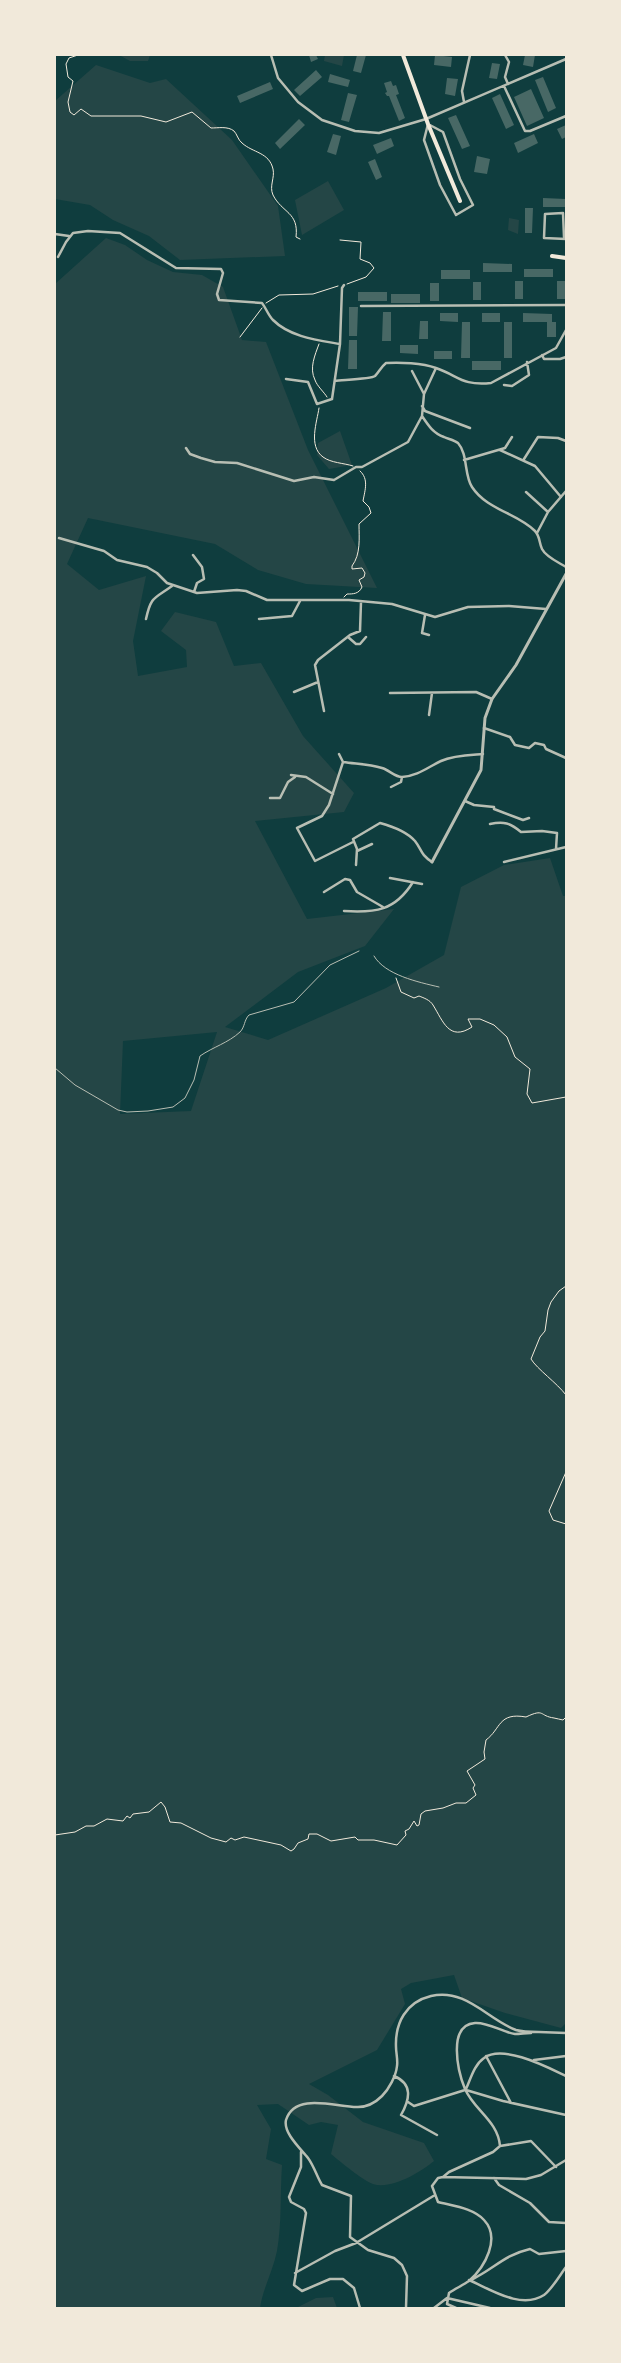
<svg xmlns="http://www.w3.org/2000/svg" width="621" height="2363" font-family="'PT Sans',sans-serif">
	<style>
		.green { fill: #244646; fill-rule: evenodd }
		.building { fill: #486865 }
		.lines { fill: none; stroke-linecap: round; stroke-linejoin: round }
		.path { stroke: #f1e9da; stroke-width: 1 }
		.service { stroke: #b8beb3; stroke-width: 1 }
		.minor { stroke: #b8beb3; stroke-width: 2.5 }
		.tertiary { stroke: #b8beb3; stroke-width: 3 }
		.secondary { stroke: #f1e9da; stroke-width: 4 }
	</style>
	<rect width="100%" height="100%" fill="#0f3d3e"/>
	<path class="green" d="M119,55H150L148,61H130Z
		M325,55H344L342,66L324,61Z
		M96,65L150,83L166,79L232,140L278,206L285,256L180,260L149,236L113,220L90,205L55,199V101Z
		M328,181L344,210L302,235L295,200Z
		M509,218L519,220L518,234L508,230Z
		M106,238L125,245L147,260L173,272L202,275L223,287L242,340L266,342L308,450L377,588L306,584L258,570L215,544L88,518L67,564L99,590L146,576L133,641L138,676L187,667L186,650L161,631L175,612L216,622L234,666L261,663L303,736L354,793L344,812L255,821L307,919L394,909L365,946L298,972L225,1027L268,1040L386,988L444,955L461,887L504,865L550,858L563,896H566V2023L561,2028L505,2013L462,1998L454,1975L411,1983L401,1989L405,2004L377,2050L309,2084L328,2095L363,2122L424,2143L434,2161C421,2172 391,2190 373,2184C361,2179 342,2163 331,2154L338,2125L321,2122L309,2125L278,2104L257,2105L271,2129L266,2159L282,2165C280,2194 282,2223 277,2251C273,2271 263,2288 260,2308H55V284ZM217,1032L191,1111L120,1114L123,1041Z
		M340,431L352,465L329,469L317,455L318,443Z
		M333,2297L337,2308H296L316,2298Z"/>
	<path class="building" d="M309,55H316L318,59L311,62Z
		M357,55H366L361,73L353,71Z
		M435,55L452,57L451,67L434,65Z
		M525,55H535L533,67L523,65Z
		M492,63L500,64L497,79L489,78Z
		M316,70L322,77L300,96L294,90Z
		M330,74L350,80L348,87L328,82Z
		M543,77L556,108L548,112L535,80Z
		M447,78L458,79L455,96L445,94Z
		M391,81L393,86L396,85L399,94L396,95L405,118L399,121L389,96H387L385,93L387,92L384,83Z
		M270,82L273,89L240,103L237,96Z
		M531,89L544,118L527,126L514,97Z
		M348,93L357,95L349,122L341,120Z
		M500,94L514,125L506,129L492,98Z
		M456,115L470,146L462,149L448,118Z
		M299,119L305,125L280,149L275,143Z
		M566,125V137L562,139L557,129Z
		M333,134L341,136L336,155L327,152Z
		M534,134L538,143L518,153L514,143Z
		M391,138L394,146L377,154L373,145Z
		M477,156L490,159L487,174L474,172Z
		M375,159L382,177L376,180L368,162Z
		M543,198L566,199V207H543Z
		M525,208H533L532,233H525Z
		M483,263L512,264V272H483Z
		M524,269H553V277H524Z
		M441,270H470V279H441Z
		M515,281H523V299H515Z
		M557,281H565V299H557Z
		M473,282H481V300H473Z
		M430,283H439V301H430Z
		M358,292H387V301H358Z
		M391,294H420V303H391Z
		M349,307H358L357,336H349Z
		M383,312H391V341H382Z
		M440,313H458V322L440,321Z
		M482,313H500V322H482Z
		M523,313L552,314V322H556V337H547V322H523Z
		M420,321H428V339H419Z
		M462,322H470V358H461Z
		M504,322H512V358H504Z
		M349,340H357V369H348Z
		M400,345H418V354L400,353Z
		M434,351H452V359H434Z
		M472,361H501V370H472Z"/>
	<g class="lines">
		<path class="path" d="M78,55L69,58L66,64L68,77L73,81L68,102L70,112L74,115L81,109L91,116H141L166,122L192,112L211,128C218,128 228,126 234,131C237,134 238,140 242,143C253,153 269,152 273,169C275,178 269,186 273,195C282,213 299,212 296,237L300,239
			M340,240L361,242L360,259L370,263L374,268L366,277L347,284
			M266,303L279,295L313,294L338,286
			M240,337L262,308
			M319,344C315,355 309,368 315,380C317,386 324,392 327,397
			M319,408C317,422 308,446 323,457C331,463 344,463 353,466
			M344,597L347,594C353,594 359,594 362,587L359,580L364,577L365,573L362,568L352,569V566C361,554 359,538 359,524L371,513L369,507L363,501C365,490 369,479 360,471
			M396,978L401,992L414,998L419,996C424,998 430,1000 433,1005C443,1021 449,1042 472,1027L468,1019H480L494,1025L507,1037L515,1057L530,1069L527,1094L532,1103L566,1097
			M566,1286L559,1291L551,1302L548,1310L545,1331L540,1337L531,1359C537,1369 557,1383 566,1395
			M566,1472L549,1511L553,1520L566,1524
			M55,1835L75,1832L86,1826H94L107,1819L123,1821L127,1816L130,1818L133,1814L149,1812L161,1802L165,1807L170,1822L181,1823L211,1838L226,1842L231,1838L235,1840L244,1837L281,1845L291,1851L294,1849L298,1843L308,1839L309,1834H317L331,1841L355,1837L358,1840H374L397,1845L406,1835L405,1831L409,1829L414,1821L417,1826L419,1825L421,1814L425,1811L443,1808L456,1803H466L476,1795L473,1788L475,1785L467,1771L485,1759L484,1752L486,1740C501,1729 498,1712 526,1717C545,1708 539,1716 554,1718C557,1719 560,1719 563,1720L566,1717"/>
		<path class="service" d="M374,956C385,975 418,982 439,987
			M55,1068L75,1085L118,1110L127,1112L148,1111L173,1107L185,1098L194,1080L200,1056C213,1047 228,1043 240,1032C245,1027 244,1020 249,1015L294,1002L330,965L359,951"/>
		<path class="minor" d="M271,55L278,78L298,102L322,120L355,131L379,133L426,119L566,59
			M505,55L509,62L505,77L508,84
			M504,86L525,131H530L566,116
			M464,102L462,91L470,55
			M428,124L443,132L460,179L473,205L456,215L440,185L424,140Z
			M55,234L69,236
			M564,237L563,213L545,214L544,238L566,239
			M58,257L66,242L73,233L88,231L120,233L176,268L221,269L223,273L217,294L219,300L262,303C266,308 268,315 273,320C290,337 317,340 340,344
			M361,306L566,305
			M542,355L544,359H560L566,357
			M412,371L424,394
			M286,379L308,382L317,404L332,399
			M335,381C342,380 371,379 375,376C379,372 381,367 386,363C400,362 422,363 436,368C459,376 462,386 491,383L556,348L566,330
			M504,385L512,386L529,375L527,362
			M332,399L340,344L342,288L344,285
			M422,406L425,411L470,428
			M422,416L424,394L436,368
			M186,448L190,454L201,458L215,462L237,463L294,481L314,477L334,480L356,467H362L408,442L422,416C428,425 433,433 444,437C448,439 454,440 458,443C468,454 464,475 472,487C487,510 517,513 535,531C540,536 539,543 542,549C546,557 558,562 566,567
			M500,450L535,466L561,497
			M524,459L538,437L558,438L566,441
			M464,460L505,448L512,437
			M526,492L548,512
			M537,533L548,512L566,491
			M59,538L104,551L117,560L147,567L157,573L167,583L197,593L237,590L246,591L267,600H349L392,604L435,617L468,607L509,606L546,609
			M193,555L202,567L204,579L197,583L194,592
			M425,615L422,633L429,635
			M146,619C151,596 154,599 172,586
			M259,619L292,616L300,601
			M348,637L356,644H360L366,637
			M294,692L318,682
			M390,693L476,692L492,699
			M324,711L315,665L318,660L350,635L360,631L361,602
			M429,715L432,693
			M484,728L510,737L515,745L529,748L535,743L544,745L546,749L566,758
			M339,754L343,762L329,805L322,816L297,828L315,861L353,842
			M343,762C356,764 369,764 382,768C389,770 395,777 402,777C418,776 428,767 441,761C454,755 470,755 483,754
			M291,775L306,777L333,794
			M391,787L401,782L402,777
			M270,798H280L288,782L295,777
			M465,801L474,805L494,807V809L523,820L529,818
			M490,824C504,821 510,823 521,832L542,831L557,833L556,849
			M357,851L372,844
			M504,862L566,847
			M356,865L357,849L353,839L380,823C391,826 407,832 415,841C422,850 420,854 432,862
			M390,878L422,884
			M324,892L345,879L350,880L357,892L383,907
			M344,911C375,913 395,911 413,882
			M539,2032L566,2033
			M486,2056L511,2103
			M534,2060L566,2056
			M394,2076C413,2084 410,2099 401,2115L437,2135
			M466,2089C471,2078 474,2065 484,2058C503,2044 547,2067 566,2076
			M466,2090L503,2101L566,2115
			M408,2102L414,2106L465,2090
			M500,2146L531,2141L556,2167
			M301,2152V2167L289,2197L291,2202L304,2209L306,2213L294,2285L302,2291L330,2279H343L354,2288L360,2308
			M443,2177L449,2172L493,2152L500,2146C498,2121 474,2110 465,2089C458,2072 447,2025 475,2023C488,2022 502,2032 515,2034C520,2034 526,2033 531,2033
			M494,2178L499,2185L530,2203L549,2222L566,2223
			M295,2273L335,2251L356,2243L435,2195
			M469,2280C490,2289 521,2310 544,2295C552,2289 560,2275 566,2267
			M471,2280C494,2269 504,2255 530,2249L539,2254L566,2251
			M406,2308L407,2276L402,2265L394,2258L368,2250L350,2237L351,2196L322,2185C317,2177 314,2166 308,2158C301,2149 283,2133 286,2120C295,2091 339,2108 358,2107C367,2107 376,2102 382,2096C389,2089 396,2076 397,2066C398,2060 396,2053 396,2047C395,2023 406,2002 431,1996C466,1988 487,2019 516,2030C523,2032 532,2032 539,2032
			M434,2308L447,2298L490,2308
			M456,2308L447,2304L449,2293C455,2289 463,2285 469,2281C485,2267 501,2238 484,2220C473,2208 453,2206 438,2202L432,2186L438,2178L443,2177L526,2179L541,2175L566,2160"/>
		<path class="tertiary" d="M432,862L481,770L485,718L492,699L516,665L566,574"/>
		<path class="secondary" d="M403,55L428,124L460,201
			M552,256L566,258"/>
	</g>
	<rect width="621" height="2363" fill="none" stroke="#f1e9da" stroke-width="112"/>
</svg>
